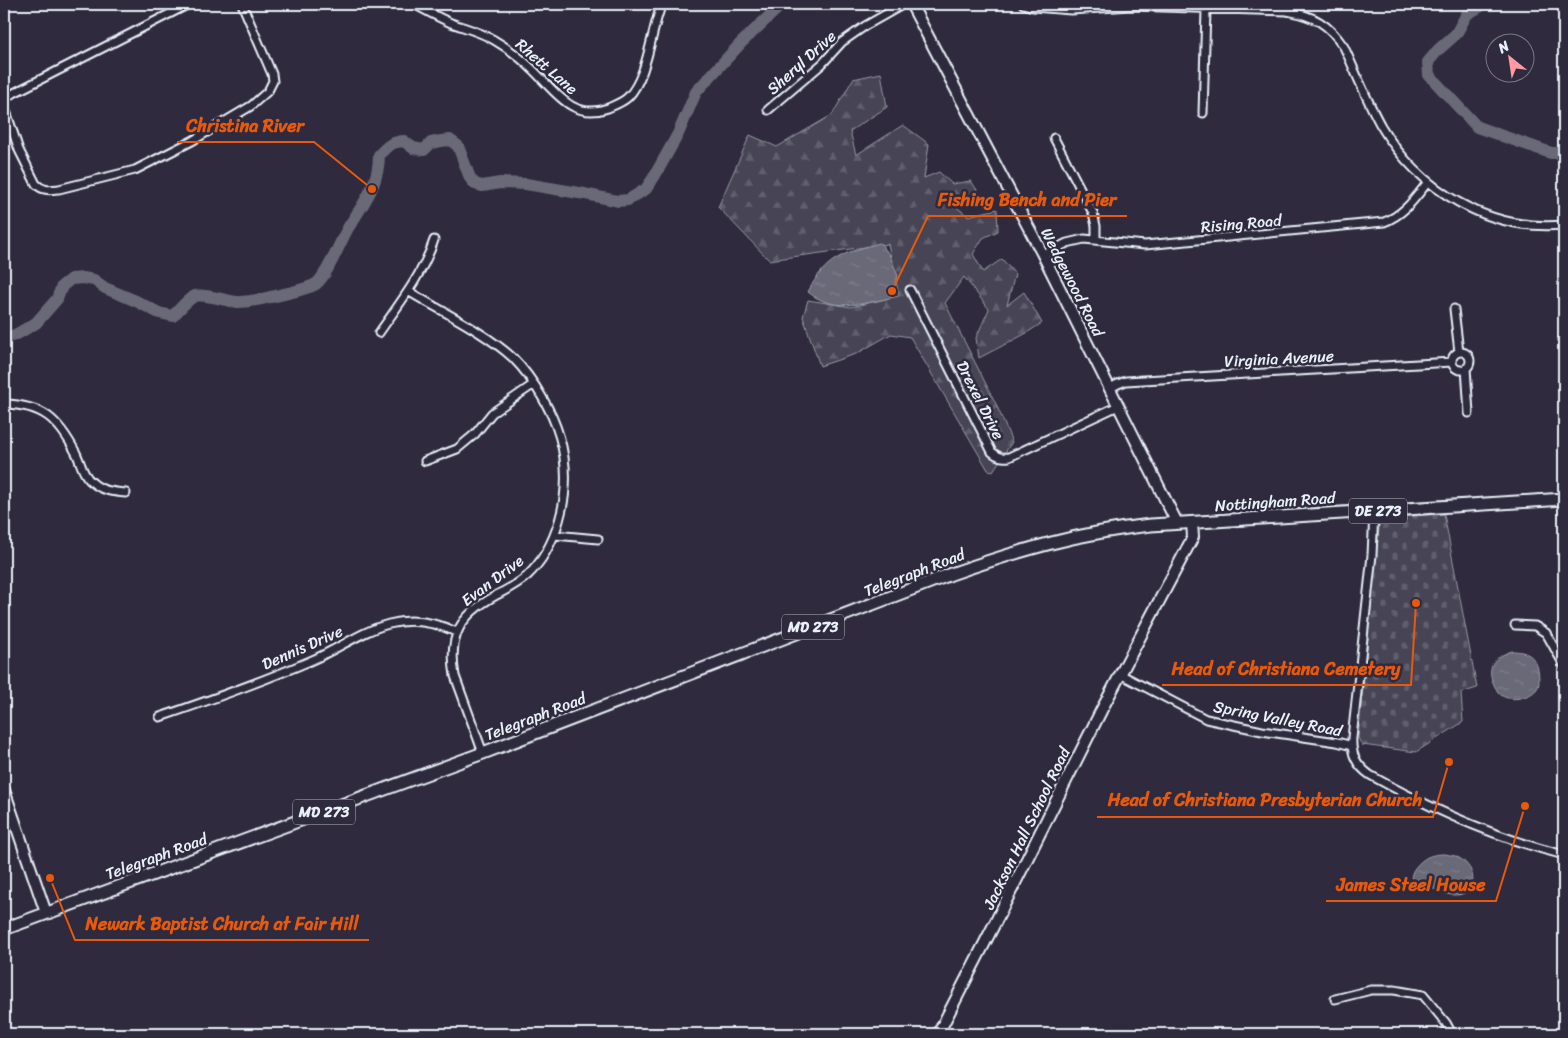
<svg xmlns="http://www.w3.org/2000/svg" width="1568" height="1038" font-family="Sriracha,sans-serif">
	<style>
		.forest { fill: url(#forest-firs); stroke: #979aa6 }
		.cemetery { fill: url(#cemetery-stones); stroke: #979aa6 }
		.water { fill: url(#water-ripples); stroke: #9c9fab }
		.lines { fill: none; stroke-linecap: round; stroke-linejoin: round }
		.river { stroke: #696978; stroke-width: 12 }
		.street-casing { stroke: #e8f1f8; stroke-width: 11 }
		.secondary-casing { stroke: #e8f1f8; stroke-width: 14 }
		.primary-casing { stroke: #e8f1f8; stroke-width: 15 }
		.street { stroke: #2f2a3d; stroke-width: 7 }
		.secondary { stroke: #2f2a3d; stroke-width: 10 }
		.primary { stroke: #2f2a3d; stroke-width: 11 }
		.labels { text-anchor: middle; stroke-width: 5; stroke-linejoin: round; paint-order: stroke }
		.shield { fill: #2f2a3d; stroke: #b0b5c0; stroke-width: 1 }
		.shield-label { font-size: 15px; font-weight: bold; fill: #e8f1f8 }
		.street-label { font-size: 16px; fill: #e8f1f8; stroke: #2f2a3d }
		.leader { fill: none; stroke: #e8590c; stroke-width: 2 }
		.callout-dot { fill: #e8590c; stroke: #2f2a3d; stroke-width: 2 }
		.callout-label { font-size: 18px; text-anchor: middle; font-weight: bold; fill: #e8590c; stroke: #2f2a3d; stroke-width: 5; stroke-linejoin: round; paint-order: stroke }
	</style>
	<defs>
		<pattern id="forest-firs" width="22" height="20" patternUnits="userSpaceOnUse" patternTransform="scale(1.25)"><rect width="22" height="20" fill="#464455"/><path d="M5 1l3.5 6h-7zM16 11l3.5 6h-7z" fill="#615f6e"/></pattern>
		<pattern id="cemetery-stones" width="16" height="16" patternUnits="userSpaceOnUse" patternTransform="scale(1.25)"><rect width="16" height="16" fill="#464455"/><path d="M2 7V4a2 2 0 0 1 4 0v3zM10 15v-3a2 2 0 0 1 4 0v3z" fill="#615f6e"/></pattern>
		<pattern id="water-ripples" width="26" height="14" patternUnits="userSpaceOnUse" patternTransform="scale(1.25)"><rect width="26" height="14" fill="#696978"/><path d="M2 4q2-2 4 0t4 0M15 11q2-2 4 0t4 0" fill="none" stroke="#7e7f8c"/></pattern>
	</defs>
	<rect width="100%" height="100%" fill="#2f2a3d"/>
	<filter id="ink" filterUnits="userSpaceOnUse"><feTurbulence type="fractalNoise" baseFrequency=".02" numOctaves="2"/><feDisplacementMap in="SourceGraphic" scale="10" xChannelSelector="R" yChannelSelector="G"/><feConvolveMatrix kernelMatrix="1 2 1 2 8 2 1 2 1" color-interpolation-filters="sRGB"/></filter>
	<g filter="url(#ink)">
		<path class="forest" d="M881,73L887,107L850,131L856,155L903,125L929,144L924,178L939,172L952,184L971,181L977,190L955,206L968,216L997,209L998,231L983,238L973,254L983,272L1002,259L1015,274L1007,305L1024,292L1042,323L1025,334L979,358L976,338L989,309L964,277L945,303L996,404L1012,442L993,471L988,470L910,337L891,334L856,354L820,366L803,317L808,300L851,307L899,296L888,244L769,260L718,207L750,135L777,147L832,115L853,79Z"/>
		<path class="cemetery" d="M1444,514L1477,688L1461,693L1463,722L1416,752L1362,745L1358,738L1380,518Z"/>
		<path class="water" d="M880,243L889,254L898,276L890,298C862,304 832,312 808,292C825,258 845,252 880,243Z
			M1512,651C1531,651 1539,660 1539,680C1539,683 1539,687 1536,690C1528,699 1506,703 1498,692C1485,672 1489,658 1512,651Z
			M1445,854C1449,855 1456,855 1459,858C1479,869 1478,897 1452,895C1447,895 1442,891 1437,890C1432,888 1427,888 1422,887C1404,883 1412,868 1423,860C1429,855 1437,854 1445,854Z"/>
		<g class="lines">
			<path class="river" d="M1479,4L1481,6L1467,14L1456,34L1438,50L1428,62L1429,75L1477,127L1551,153H1564
				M4,339L17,334L36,323L57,299L62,286L71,279L83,278L94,280L105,288L136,301L159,313L173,316C179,310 186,301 193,297C201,292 226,301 237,302C249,303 306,290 316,284C327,276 340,242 348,228C363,204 379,185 379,155C387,146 391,142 404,141L413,148L424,150L431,143L441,141L450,140L458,146L470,178L475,184L482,186L500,183L526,184L585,194L618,201L628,200L646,189L654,177L678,134L696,92L741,43L778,8L780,4"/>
			<defs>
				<path id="street" d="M414,4C426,11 438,17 451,23C465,28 481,32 494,40C508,48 521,58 533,70C555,91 572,121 608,108C615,105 623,102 628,97C648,77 651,29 662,4
					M1023,4L1033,7L1071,10L1131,6L1287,11C1314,16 1328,23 1344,47C1356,73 1367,101 1381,126C1419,190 1488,232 1564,225
					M4,98L189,4
					M4,105L19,150L36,184C43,191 49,190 59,189L135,170L192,141L251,106L268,91L273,81L272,74L242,4
					M768,110L822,64L842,42L865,26L904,4
					M1203,113L1206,10
					M1054,138L1093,213L1096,226V240
					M1043,255L1067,243L1084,239L1145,245L1384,222C1404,215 1415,198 1428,182
					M910,290L992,452C998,457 1002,458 1009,457L1118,406
					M408,291C441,311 485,332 513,358C525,370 534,383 542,397C565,436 572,477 559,521C553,541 543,561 527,576C518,584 506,590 495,596C460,615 448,636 455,676L483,753
					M1454,309L1459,352
					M379,333C399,304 423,274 434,240
					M1452 361a9 9 0 1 1 18 0a9 9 0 1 1-18 0Z
					M1466,368L1469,413
					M1110,388L1118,384L1126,381L1452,362
					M4,404C43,405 58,419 76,453C81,463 83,476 93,483C102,491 114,492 126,493
					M425,461L457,449L475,434L492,413L534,384
					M1374,511L1372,555L1352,738C1351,754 1356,765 1370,775C1431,809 1496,838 1564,855
					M555,535L598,539
					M1515,625L1535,626L1546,633L1564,665
					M1120,674L1206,719L1262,731L1337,742L1352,746
					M160,717C210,700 261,682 310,661C337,650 361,631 389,624C412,618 435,622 456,632
					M1335,999L1371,990H1394L1423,995L1446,1023L1452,1034"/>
				<path id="secondary" d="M911,4L1043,255L1177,523
					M4,790L46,913
					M938,1034L997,919L1102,709L1193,537L1192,522"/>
				<path id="primary" d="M4,929L483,753L951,574C1017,551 1081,532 1151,525L1564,499"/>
			</defs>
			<use href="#street" class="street-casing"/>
			<use href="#secondary" class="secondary-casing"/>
			<use href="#primary" class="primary-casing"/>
			<use href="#street" class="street"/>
			<use href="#secondary" class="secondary"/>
			<use href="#primary" class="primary"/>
		</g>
	</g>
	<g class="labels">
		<g class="shield">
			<rect x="1349" y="498.5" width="58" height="25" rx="4"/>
			<rect x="782" y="614.5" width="62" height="25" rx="4"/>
			<rect x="293" y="799.5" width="62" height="25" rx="4"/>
		</g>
		<g class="shield-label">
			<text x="1378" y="516">DE 273</text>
			<text x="813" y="632">MD 273</text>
			<text x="324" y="817">MD 273</text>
		</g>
		<g class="street-label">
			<text transform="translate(801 62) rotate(-42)" y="6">Sheryl Drive</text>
			<text transform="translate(547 66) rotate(41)" y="6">Rhett Lane</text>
			<text transform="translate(1241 223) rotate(-5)" y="6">Rising Road</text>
			<text transform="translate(1073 282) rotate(63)" y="6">Wedgewood Road</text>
			<text transform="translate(1279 358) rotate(-3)" y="6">Virginia Avenue</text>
			<text transform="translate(981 400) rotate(63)" y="6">Drexel Drive</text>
			<text transform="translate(1275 501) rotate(-4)" y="6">Nottingham Road</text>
			<text transform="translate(914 572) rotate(-21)" y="6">Telegraph Road</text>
			<text transform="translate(492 580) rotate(-37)" y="6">Evan Drive</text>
			<text transform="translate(302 647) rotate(-24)" y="6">Dennis Drive</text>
			<text transform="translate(535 716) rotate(-21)" y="6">Telegraph Road</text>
			<text transform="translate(1278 718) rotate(11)" y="6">Spring Valley Road</text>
			<text transform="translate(1026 828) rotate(-64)" y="6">Jackson Hall School Road</text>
			<text transform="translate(156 856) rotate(-20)" y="6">Telegraph Road</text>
		</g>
	</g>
	<path class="leader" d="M372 189L314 142H177M892 291L928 216H1127M1416 603L1411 685H1162M1449 762L1433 817H1097M1525 806L1496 901H1326M50 878L75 940H369"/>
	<g class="callout-dot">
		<circle cx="372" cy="189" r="5"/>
		<circle cx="892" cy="291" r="5"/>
		<circle cx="1416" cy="603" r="5"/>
		<circle cx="1449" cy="762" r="5"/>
		<circle cx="1525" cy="806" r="5"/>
		<circle cx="50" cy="878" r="5"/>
	</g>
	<g class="callout-label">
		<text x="245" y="132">Christina River</text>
		<text x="1027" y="206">Fishing Bench and Pier</text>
		<text x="1286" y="675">Head of Christiana Cemetery</text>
		<text x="1265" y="806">Head of Christiana Presbyterian Church</text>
		<text x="1411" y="891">James Steel House</text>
		<text x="222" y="930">Newark Baptist Church at Fair Hill</text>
	</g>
	<rect width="1568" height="1038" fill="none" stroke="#2f2a3d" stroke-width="20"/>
	<rect x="10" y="10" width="1548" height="1018" fill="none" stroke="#e8f1f8" stroke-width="2" filter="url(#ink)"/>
	<g transform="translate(1510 58) rotate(330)"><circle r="24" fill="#2f2a3d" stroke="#797a88"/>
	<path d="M0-4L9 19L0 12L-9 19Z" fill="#ff9aa2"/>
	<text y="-8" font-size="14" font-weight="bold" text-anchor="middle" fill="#e8f1f8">N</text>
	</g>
</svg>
